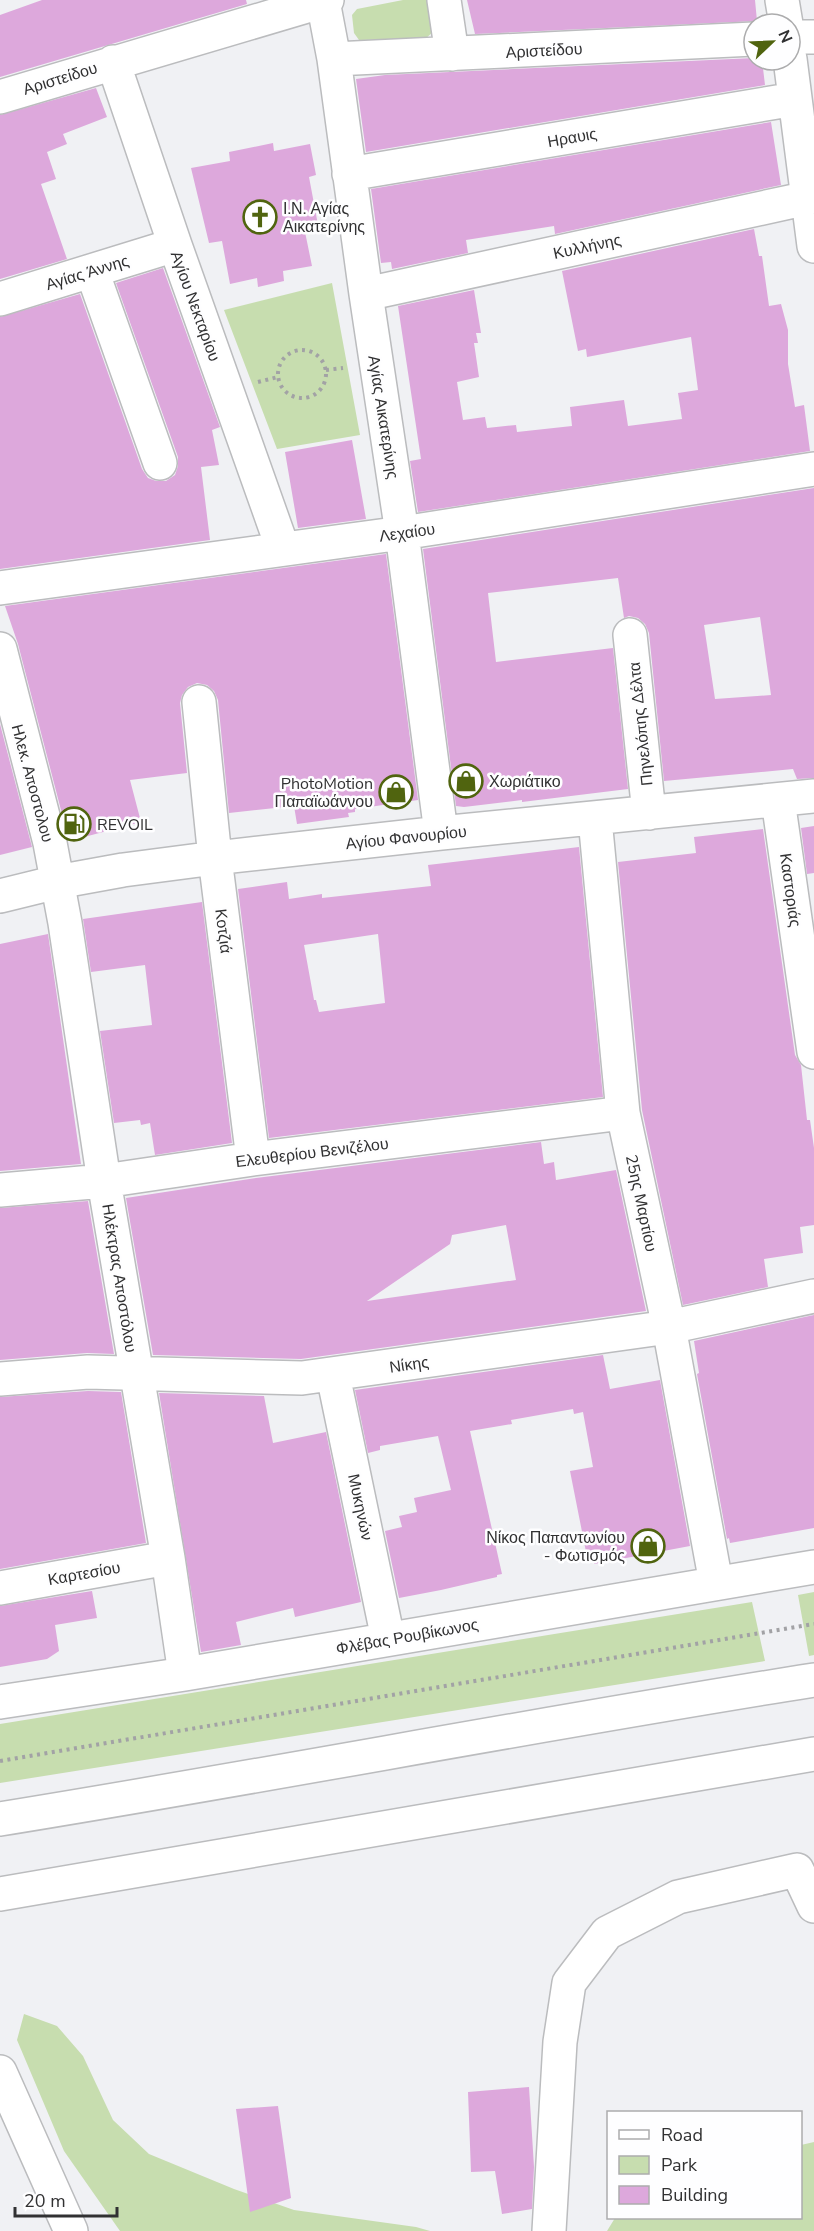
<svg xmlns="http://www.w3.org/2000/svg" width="814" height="2231" font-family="'Nunito Sans',sans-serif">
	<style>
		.green { fill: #c7ddaf }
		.building { fill: #dda8dc; fill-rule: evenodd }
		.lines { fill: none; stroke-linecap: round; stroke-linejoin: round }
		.minor-casing { stroke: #bbbcbe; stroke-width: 36 }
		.path { stroke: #a2a2a5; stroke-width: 4; stroke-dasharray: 3 4.5; stroke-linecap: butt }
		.minor { stroke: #fff; stroke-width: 33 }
		.labels { text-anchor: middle; stroke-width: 5; stroke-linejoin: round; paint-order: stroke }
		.street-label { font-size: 16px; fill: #313132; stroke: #fefeff }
		.poi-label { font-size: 16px; fill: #313132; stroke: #fefeff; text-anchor: start }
	</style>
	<rect width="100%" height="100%" fill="#f0f1f4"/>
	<path class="green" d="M403,0H427L432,6L433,32L425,39L359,40L354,33L352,15L357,9Z
		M332,283L360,435L277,449L224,310Z
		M814,1592V1655L809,1656L798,1595Z
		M752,1602L765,1661L0,1783V1724Z
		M24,2014L57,2026L83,2056L113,2120L149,2154L234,2189L294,2210L416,2227L430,2231H120L64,2151L17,2040Z
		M814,2142V2231H607L615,2218H800L801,2145Z"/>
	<path class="building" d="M42,0H246L247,4L0,77V15Z
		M467,0H755L757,21L475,34Z
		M754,58V60H762L765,85L366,152L356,79L385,75Z
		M96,88L107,117L63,134L67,144L47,152L56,179L41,184L67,259L0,279V115Z
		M771,122L781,185L555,234L554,226L466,240L468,253L392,269L391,262L381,263L371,189Z
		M273,143L274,151L310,144L316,175L309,177L318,225L304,227L312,266L283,271L284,281L258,287L257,278L230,284L222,241L209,243L191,168L230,161L229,152Z
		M754,229L759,256H762L769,306L781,304L788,330V364L795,407L804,405L810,451L418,512L410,461L421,459L398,306L474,290L481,333H476L478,343H474L479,377L457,382L463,420L485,417L487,428L516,425L517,432L572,426L570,407L624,400L628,426L682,419L678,393L698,390L691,337L587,357L586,349L578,351L562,271Z
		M163,268L220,427L212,430L219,465L201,467L210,540L0,569V317L80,294L142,469L148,478L156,481H166L175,475L178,466V457L116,283Z
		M352,440L366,519L298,528L285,452Z
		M814,488V778L797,779L793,769L664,781L649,633L645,624L638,618L629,616L624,618L618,578L488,593L496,662L613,648L628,789L522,802V800L464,807L456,806L423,549ZM760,617L771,695L715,699L704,625Z
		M386,554L418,800L355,809V812L348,813L349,817L297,824L294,806L229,813L218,700L214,691L207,685L197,683L188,687L182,695L180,703L187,773L130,780L141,822L69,841L18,644L5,606Z
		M0,724L32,847L0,855Z
		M814,826V873L807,874L801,828Z
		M763,829L795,1055L801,1065L807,1120H810L814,1148V1225L800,1227L803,1253L764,1259L768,1287L683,1305L642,1110L618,862L696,853L694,837Z
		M579,847L603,1097L269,1138L238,889L287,882L289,899L322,894V898L431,886L428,865ZM378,934L385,1003L319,1012L316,1000H314L304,945Z
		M202,902L232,1143L155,1155L150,1123L141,1125L140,1120L114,1123L100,1031L152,1025L145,965L91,972L83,919Z
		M48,934L81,1164L0,1171V944Z
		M541,1142L544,1164L554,1162L556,1180L616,1170L646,1311L301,1359L153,1355L126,1198L256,1178ZM506,1225L516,1280L367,1301L450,1244L452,1235Z
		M88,1201L114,1354L87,1353L0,1360V1208Z
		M814,1315V1528L730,1543L729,1538L727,1539L697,1374L699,1373L694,1341Z
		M603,1355L610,1389L660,1380L690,1546L594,1564V1561L588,1562L570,1471L593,1467L583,1412L574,1414L573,1409L511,1420L512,1424L470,1431L502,1574L497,1575V1577L441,1590L399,1598L385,1531L402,1527L399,1516L417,1512L414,1498L451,1490L438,1436L380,1446V1450L368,1453L355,1390Z
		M88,1391L121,1392L146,1543L0,1569V1397Z
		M159,1393L264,1396L273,1443L326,1432L361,1602L295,1617L293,1608L236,1622L241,1645L201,1652Z
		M92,1591L97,1618L55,1625L59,1651L47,1659L0,1667V1606Z
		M529,2087L534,2167L532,2209L502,2214L495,2171L471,2172L468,2092Z
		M278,2106L291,2198L250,2212L236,2109Z"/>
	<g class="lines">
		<defs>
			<path id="minor" d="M444,0L452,54
				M782,0L786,24
				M323,1L334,59L366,294L402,533L441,833
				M790,37H814
				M334,59L754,39
				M790,59L814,246
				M113,62L175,245L283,549
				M0,97L327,0
				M349,174L795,99
				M92,271L160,463
				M366,294L808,198
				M0,299L175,245
				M0,588L402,533L814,469
				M630,635L649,813
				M0,649L50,843L65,923L104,1181L168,1558L185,1674
				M199,702L215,858L253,1159
				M778,800L814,1052
				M595,819L623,1113L669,1327L716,1583
				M0,896L57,882L123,870L215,858L441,833L814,796
				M0,1190L104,1181L253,1159L623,1113
				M333,1375L388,1639
				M0,1379L88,1372L302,1378L669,1327L814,1296
				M0,1588L168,1558
				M0,1702L185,1674L814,1567
				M0,1819C272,1775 542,1723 814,1680
				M0,1894L814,1754
				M0,2072L71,2231
				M549,2231L560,2042L569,1983L607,1933L678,1897L797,1870L814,1906"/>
		</defs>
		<use href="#minor" class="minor-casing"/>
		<path class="path" d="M278 374a24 24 0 1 1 48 0a24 24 0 1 1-48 0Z
			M326,370L343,368
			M258,382L278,377
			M0,1761L814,1624"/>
		<use href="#minor" class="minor"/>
	</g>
	<defs>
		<symbol id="church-ring" viewBox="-11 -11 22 22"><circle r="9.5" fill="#fefeff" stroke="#50640f" stroke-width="1.5"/><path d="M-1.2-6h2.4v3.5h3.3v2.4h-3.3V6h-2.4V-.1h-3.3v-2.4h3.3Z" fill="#50640f"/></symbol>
		<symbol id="shop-ring" viewBox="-11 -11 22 22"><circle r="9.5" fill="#fefeff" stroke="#50640f" stroke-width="1.5"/><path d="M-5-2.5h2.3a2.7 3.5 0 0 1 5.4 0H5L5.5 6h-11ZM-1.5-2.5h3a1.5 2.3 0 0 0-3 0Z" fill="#50640f"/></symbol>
		<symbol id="fuel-ring" viewBox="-11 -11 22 22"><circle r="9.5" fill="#fefeff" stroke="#50640f" stroke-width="1.5"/><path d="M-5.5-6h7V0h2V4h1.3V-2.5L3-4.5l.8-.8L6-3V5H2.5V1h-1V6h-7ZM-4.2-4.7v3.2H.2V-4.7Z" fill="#50640f"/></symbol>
	</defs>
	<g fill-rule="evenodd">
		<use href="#church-ring" x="241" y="198" width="38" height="38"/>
		<use href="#shop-ring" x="447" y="762" width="38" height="38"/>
		<use href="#shop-ring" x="377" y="773" width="38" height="38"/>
		<use href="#fuel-ring" x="55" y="805" width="38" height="38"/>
		<use href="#shop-ring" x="629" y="1527" width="38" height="38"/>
	</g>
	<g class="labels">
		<g class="street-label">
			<text transform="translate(544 50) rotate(-3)" y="6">Αριστείδου</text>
			<text transform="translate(60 78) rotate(-17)" y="6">Αριστείδου</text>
			<text transform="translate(572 137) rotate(-10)" y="6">Ηραυις</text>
			<text transform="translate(587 246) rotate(-12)" y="6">Κυλλήνης</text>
			<text transform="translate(87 272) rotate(-17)" y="6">Αγίας Άννης</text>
			<text transform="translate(196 306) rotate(70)" y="6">Αγίου Νεκταρίου</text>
			<text transform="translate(384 417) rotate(81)" y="6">Αγίας Αικατερίνης</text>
			<text transform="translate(407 532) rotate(-8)" y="6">Λεχαίου</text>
			<text transform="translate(640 724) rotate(-96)" y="6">Πηνελόπης Δέλτα</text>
			<text transform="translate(33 783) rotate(75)" y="6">Ηλεκ. Αποστολου</text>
			<text transform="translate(406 837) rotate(-6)" y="6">Αγίου Φανουρίου</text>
			<text transform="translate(791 890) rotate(82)" y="6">Καστοριάς</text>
			<text transform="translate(224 931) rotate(83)" y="6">Κοτζιά</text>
			<text transform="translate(312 1152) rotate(-7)" y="6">Ελευθερίου Βενιζέλου</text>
			<text transform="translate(642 1203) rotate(78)" y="6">25ης Μαρτίου</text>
			<text transform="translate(120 1278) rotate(81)" y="6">Ηλέκτρας Αποστόλου</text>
			<text transform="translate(409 1364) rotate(-8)" y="6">Νίκης</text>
			<text transform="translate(361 1507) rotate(78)" y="6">Μυκηνών</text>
			<text transform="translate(84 1573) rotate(-10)" y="6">Καρτεσίου</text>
			<text transform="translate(407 1636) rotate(-10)" y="6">Φλέβας Ρουβίκωνος</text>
		</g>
		<g class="poi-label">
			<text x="283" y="214">Ι.Ν. Αγίας<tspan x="283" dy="18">Αικατερίνης</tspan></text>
			<text x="489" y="787">Χωριάτικο</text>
			<text x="373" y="789" text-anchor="end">PhotoMotion<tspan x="373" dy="18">Παπαϊωάννου</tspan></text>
			<text x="97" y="830">REVOIL</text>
			<text x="625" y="1543" text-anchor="end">Νίκος Παπαντωνίου<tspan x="625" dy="18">- Φωτισμός</tspan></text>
		</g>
	</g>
	<rect x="607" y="2111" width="195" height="108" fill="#fefeff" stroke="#acacad" stroke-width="1.5"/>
	<rect x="619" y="2130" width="30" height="9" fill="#ffffff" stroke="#acacad" stroke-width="1.5"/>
	<text x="661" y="2141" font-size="18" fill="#313132">Road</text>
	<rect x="619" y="2156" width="30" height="18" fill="#c7ddaf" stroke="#acacad" stroke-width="1.5"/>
	<text x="661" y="2171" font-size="18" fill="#313132">Park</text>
	<rect x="619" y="2186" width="30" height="18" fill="#dda8dc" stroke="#acacad" stroke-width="1.5"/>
	<text x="661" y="2201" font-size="18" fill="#313132">Building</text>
	<g transform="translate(772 42) rotate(67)"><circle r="28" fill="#fefeff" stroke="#acacad" stroke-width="1.5"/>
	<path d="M0-4.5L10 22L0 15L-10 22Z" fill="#50640f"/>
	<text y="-9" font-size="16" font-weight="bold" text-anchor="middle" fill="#313132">N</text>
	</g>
	<path d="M15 2207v9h102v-9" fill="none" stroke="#313132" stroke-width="3"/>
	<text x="24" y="2207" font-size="18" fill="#313132" stroke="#fefeff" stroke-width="4.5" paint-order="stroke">20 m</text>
</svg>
